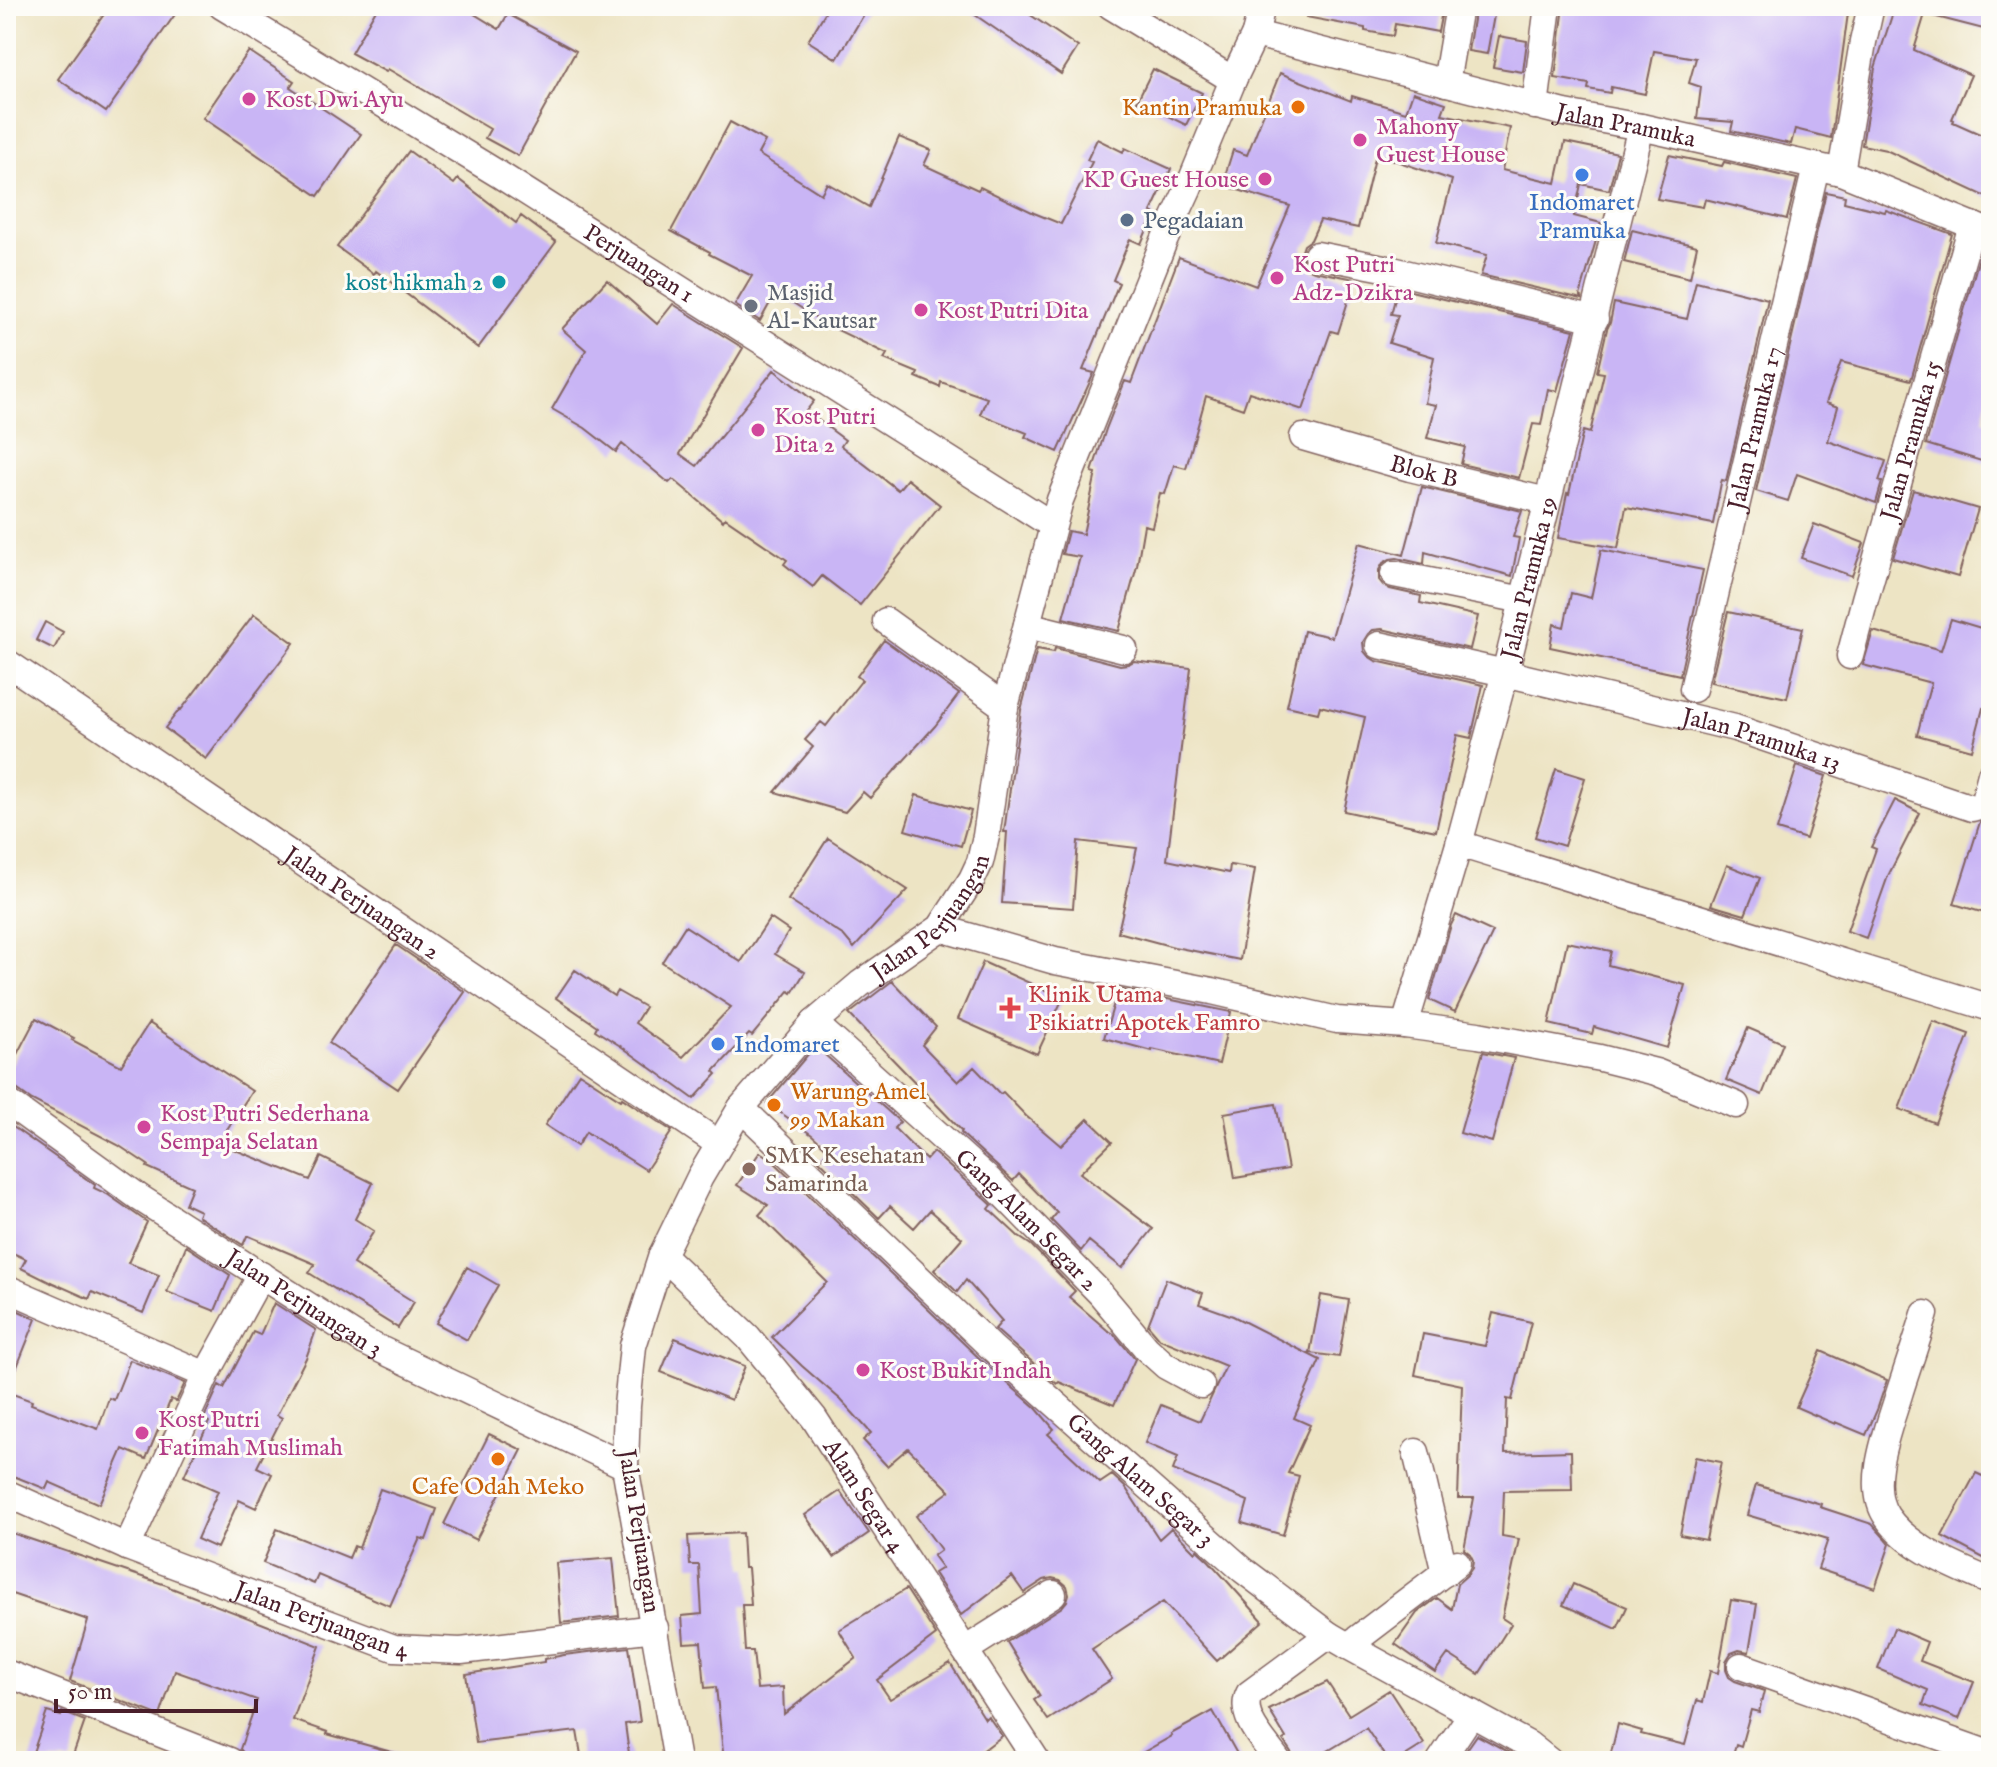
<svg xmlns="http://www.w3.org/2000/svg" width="1997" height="1767" font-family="'IM FELL English',serif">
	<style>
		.building { fill: #c9b5f5 }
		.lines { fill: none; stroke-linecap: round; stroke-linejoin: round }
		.minor-casing { stroke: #836461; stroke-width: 29 }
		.minor { stroke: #fff; stroke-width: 26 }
		.hotel-dot { fill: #d1479c; stroke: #fdfcf7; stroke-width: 3 }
		.food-dot { fill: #e8710a; stroke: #fdfcf7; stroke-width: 3 }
		.shop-dot { fill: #3f7fe0; stroke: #fdfcf7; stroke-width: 3 }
		.service-dot { fill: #5c6f8a; stroke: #fdfcf7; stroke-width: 3 }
		.culture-dot { fill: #0f9aa8; stroke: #fdfcf7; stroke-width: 3 }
		.worship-dot { fill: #6b7280; stroke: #fdfcf7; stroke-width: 3 }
		.health-dot { fill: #e0444e; stroke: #fdfcf7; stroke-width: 3 }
		.education-dot { fill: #8d6e63; stroke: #fdfcf7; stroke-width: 3 }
		.labels { text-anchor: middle; stroke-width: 6; stroke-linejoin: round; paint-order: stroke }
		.hotel-label { font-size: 24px; fill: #b23c85; stroke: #fdfcf7; text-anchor: start }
		.food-label { font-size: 24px; fill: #c56008; stroke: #fdfcf7; text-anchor: end }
		.street-label { font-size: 24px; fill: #4a1f2b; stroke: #fdfcf7 }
		.shop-label { font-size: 24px; fill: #366cbe; stroke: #fdfcf7 }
		.service-label { font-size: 24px; fill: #4e5e75; stroke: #fdfcf7; text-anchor: start }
		.culture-label { font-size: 24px; fill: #0d838f; stroke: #fdfcf7; text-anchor: end }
		.worship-label { font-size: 24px; fill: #5b616d; stroke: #fdfcf7; text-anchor: start }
		.health-label { font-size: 24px; fill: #be3a42; stroke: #fdfcf7; text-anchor: start }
		.education-label { font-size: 24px; fill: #785e54; stroke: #fdfcf7; text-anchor: start }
	</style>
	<rect width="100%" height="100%" fill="#fdfcf7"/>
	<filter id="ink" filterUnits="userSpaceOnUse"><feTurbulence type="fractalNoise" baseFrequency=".0125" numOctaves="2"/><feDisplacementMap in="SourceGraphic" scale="16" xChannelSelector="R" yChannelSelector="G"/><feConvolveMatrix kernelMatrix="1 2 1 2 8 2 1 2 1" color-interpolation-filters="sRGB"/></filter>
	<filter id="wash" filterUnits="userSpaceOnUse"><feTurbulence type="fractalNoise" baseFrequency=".006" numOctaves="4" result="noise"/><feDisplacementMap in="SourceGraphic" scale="32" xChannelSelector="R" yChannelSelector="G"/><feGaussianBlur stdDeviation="1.8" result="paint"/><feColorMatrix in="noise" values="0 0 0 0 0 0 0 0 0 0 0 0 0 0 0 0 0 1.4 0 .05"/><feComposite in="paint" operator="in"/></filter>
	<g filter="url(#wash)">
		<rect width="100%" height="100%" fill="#ede4c4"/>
		<g id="blocks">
			<path class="building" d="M110,6H181L106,112L58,79Z
				M378,6H461L499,29L508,14L576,51L518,156L485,138L490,129L388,69L386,72L351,53Z
				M829,6H869L837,59L808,41Z
				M962,6H1017L1078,47L1061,74Z
				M1307,6H1443L1438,32L1395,24L1393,36L1365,31V28L1306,17Z
				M1564,6H1849L1831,138L1795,129L1791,144L1731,131L1733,122L1697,119L1701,87L1689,83L1696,58L1654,51L1645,94L1611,87L1610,93L1588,89L1589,84L1555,78Z
				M1895,6H1991V31L1925,14L1914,50L1971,75L1952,119L1954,120L1953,122L1991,139V199L1886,150L1862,145L1875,68Z
				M1475,7L1495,10L1487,54L1468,51Z
				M1499,36L1527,41L1523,72L1493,67Z
				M249,51L294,81L290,87L361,134L318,196L203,118Z
				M1153,69L1202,93L1186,125L1137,101Z
				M1280,73L1351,101L1352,96L1406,112L1413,92L1446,103L1442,114L1510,128L1502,170L1556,183L1565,142L1618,153L1609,190L1581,184L1574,216L1601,223L1580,296L1582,297V299L1481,275L1487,255L1436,243L1452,180L1376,154L1358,228L1320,220L1311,240L1304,245L1302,251V261L1307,268L1314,271L1355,279L1338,333L1331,331L1303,410L1249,392L1243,409L1206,396L1186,468L1174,465L1165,494L1160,493L1152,527L1144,525L1137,566L1119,631L1063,618L1080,557L1062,554L1068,531L1083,534L1096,473L1092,472L1106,429L1125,381L1131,383L1179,257L1256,286L1290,206L1222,185L1233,150L1247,155Z
				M730,122L765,141L758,154L821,194L827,183L869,207L899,137L931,150L924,165L978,190L980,187L1034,213L1061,224L1092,162L1087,160L1097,139L1123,152L1125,148L1171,169L1151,212L1154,213L1141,244L1130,239L1113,280L1119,283L1083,370L1094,373L1058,452L1025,437L1027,433L980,414L987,398L941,382L940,387L916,377L918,373L884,359L887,354L829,326L776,292L760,321L735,305L752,276L709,254L710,252L671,231Z
				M409,151L454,184L458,179L516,223L521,216L556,242L478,348L376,271L374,274L337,247Z
				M1669,155L1722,166L1724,162L1797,179L1787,219L1705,199L1703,207L1657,199Z
				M1826,192L1845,196L1844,202L1885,212L1886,210L1952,234L1911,380L1841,362L1826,403L1838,407L1828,441L1886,461L1879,481L1882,482L1876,503L1797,474L1788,501L1756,491Z
				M1632,230L1697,246L1690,278L1624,262Z
				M1981,251L1991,254V382L1983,420L1991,423V464L1926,444Z
				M607,280L657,324L673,304L743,348L680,454L697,466L774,370L814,401L806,411L845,440L841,446L898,490L907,479L940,505L860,605L822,576L813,587L784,564L787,560L725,518L723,521L673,479L669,483L622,444L616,452L585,428L552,409L586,350L562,329Z
				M1696,281L1768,299L1726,481L1722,480L1721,483L1713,524L1626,507L1618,548L1558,538L1567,493L1569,494L1583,431L1590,433L1604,373L1597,372L1607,329L1610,323L1614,303L1687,319Z
				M1398,288L1574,330L1557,391L1548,389L1541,425L1533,424L1519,478L1461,464L1465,447L1427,438L1436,405L1425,403L1434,357L1389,343L1398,315L1391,314Z
				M1422,487L1522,511L1513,537L1519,538L1512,576L1425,552L1424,564L1397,558L1390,559L1383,563L1379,570V580L1383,585L1390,589L1421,596L1420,603L1478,616L1470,649L1382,629L1373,630L1368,634L1363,642L1364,651L1368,656L1376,661L1483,685L1471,738L1457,735L1436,831L1344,811L1365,717L1320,706L1318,713L1287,706L1304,631L1332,637L1359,543L1404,555Z
				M1913,490L1978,509L1958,577L1893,558Z
				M1814,524L1864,543L1852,576L1801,558Z
				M1601,550L1703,570L1680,675L1550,647L1554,624L1564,627L1571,593L1591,598Z
				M1728,612L1803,628L1787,698L1711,682Z
				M254,614L294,643L206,759L165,728L180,709L181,710Z
				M1951,619L1991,631V696L1987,709L1983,708L1972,750L1917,735L1931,683L1863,665L1873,631L1941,650Z
				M45,622L63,632L54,649L36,640Z
				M884,640L959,694L935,726L870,798L863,792L845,812L775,792L813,747L805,740L821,722L826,726L862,680L857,676Z
				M1055,648L1120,665L1128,664L1134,661L1191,668L1167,860L1229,873L1230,865L1255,869L1240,960L1174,947L1118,932L1137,848L1078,841L1073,908L1002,903L1007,832H1004L1021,710L1037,649L1054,652Z
				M1797,766L1826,776L1806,839L1777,830Z
				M1556,769L1585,778L1564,846L1535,837Z
				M916,795L971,811L961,846L905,830Z
				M1895,800L1920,813L1888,876L1866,938L1847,931L1876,849L1871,847Z
				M1991,818V915L1954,904L1980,822Z
				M828,838L908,890L854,948L844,936L788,900Z
				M1727,865L1760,878L1745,915L1711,905Z
				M1456,915L1493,932L1455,1012L1429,1000L1451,925Z
				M770,918L789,931L775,954L805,972L792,993L789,991L752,1036L749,1034L714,1071L717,1074L694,1099L622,1047L595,1030L597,1026L556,998L575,970L614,996L617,991L645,1007L635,1023L683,1057L731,1007L662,962L685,926L741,962Z
				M1567,942L1611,951L1608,965L1685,985L1667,1048L1594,1027L1592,1034L1549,1024Z
				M396,945L465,992L398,1089L329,1043Z
				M983,962L1063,998L1037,1054L958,1019Z
				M892,981L936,1027L922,1045L958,1082L974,1067L1000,1094L1003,1092L1026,1116L1061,1146L1088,1119L1112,1142L1080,1173L1153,1229L1122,1268L1089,1241L1081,1251L1051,1220L1057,1213L1019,1174L1013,1181L961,1133L962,1131L849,1014Z
				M1118,989L1231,1012L1219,1064L1152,1049V1051L1104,1038Z
				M36,1018L74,1038L72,1040L121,1066L149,1023L252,1091L218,1143L310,1180L321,1157L373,1183L355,1219L374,1231L353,1264L414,1302L398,1328L309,1273L315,1264L249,1236H247L243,1245L198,1216L200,1211L185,1204L192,1187L147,1167L148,1165L118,1145L32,1100L15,1088L6,1085V1075Z
				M1933,1021L1969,1034L1935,1123L1899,1109Z
				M1748,1028L1783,1043L1762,1095L1726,1080Z
				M815,1046L900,1122L894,1128L926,1160L933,1152L979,1193L992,1205L989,1209L1019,1237L1031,1245L1075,1291L1069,1297L1107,1330L1114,1334L1135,1359L1114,1405L1059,1382L1057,1384L995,1329L1002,1321L966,1280L957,1292L934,1270L962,1238L930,1210L914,1228L890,1206L879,1218L819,1160L829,1150L812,1135L767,1103Z
				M1483,1052L1514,1058L1492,1142L1460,1133Z
				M579,1073L621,1100L622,1098L672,1131L646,1170L586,1132L577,1146L545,1125Z
				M1276,1104L1288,1169L1235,1178L1224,1113Z
				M6,1122L95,1185L94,1188L107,1194L147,1222L128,1263L159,1275L143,1313L92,1292L89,1299L51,1282V1283L21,1268L26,1259L6,1250Z
				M760,1152L772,1160L980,1359L1036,1408L1054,1429L1048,1434L1100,1483L1112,1475L1125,1487L1159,1539L1171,1528L1195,1552L1197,1550L1209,1561L1263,1621L1217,1661L1163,1602L1092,1649L1112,1679L1048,1720L1034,1700L1040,1696L1007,1642L1062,1607L1067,1601L1069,1594L1067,1586L1060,1580L1052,1578L1044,1580L1024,1593L1012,1576L961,1615L934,1573L942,1568L933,1556L941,1550L916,1516L950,1491L908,1448L887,1466L863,1440L871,1433L841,1400L802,1366L772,1337L827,1282L759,1215L768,1205L737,1185Z
				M186,1246L230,1275L215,1311L167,1292Z
				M467,1267L498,1285L467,1340L436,1323Z
				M1166,1279L1203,1293L1199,1304L1233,1316L1320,1360L1294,1418L1310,1425L1288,1473L1299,1476L1283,1535L1242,1523L1248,1501L1173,1470L1178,1457L1145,1443L1161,1405L1200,1421L1226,1366L1160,1339L1148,1325Z
				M1321,1295L1349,1300L1339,1357L1310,1353Z
				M274,1303L316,1330L306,1358L277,1415L282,1418L257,1467L272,1474L256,1508L239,1500L217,1548L197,1539L218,1491L184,1476L209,1422L204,1418L219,1385L224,1388L253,1332L260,1335Z
				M6,1305L36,1319L7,1392L32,1401L31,1404L98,1429L109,1398L114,1400L130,1360L185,1383L176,1402L171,1399L146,1459L123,1449L99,1504L49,1482L46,1489L6,1473Z
				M1493,1313L1531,1322L1512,1400L1507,1399L1505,1453L1571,1451L1572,1490L1504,1491L1502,1536L1519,1539L1502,1618L1511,1624L1479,1674L1448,1654L1435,1672L1395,1644L1417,1613L1437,1598L1452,1609L1457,1584L1467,1575L1472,1568L1473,1560L1470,1554L1464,1549L1474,1498H1458L1462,1385L1415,1375L1423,1334L1485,1346Z
				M675,1338L745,1366L731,1400L661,1372Z
				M1821,1351L1887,1380L1877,1410L1866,1435L1835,1422V1424L1796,1407Z
				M489,1434L522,1450L476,1540L444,1524Z
				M1695,1457L1721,1462L1706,1540L1680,1535Z
				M1976,1473L1991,1480V1562L1942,1536Z
				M1756,1485L1821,1504L1820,1507L1872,1524L1890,1544L1875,1588L1818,1569L1828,1539L1747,1515Z
				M380,1489L437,1509L426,1540L420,1538L390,1606L318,1575L314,1584L263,1563L277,1529L349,1558L354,1546L359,1548Z
				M840,1491L869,1533L834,1557L805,1515Z
				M6,1531L169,1586V1587L320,1646L293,1720L328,1732L327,1734L399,1754L398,1761H260L245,1755L240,1749L257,1700L175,1671L160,1716L70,1681L88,1620L6,1592Z
				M742,1533L744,1568H748L751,1605H742L745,1651H753L757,1689L783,1687L784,1714L856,1658L839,1630L906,1589L936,1635L877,1680L890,1699L950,1663L985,1719L988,1716L1002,1736L969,1761H724L716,1687L705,1688L701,1642L684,1643L682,1616L702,1614L699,1565H690L688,1536Z
				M613,1558L619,1616L561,1623L556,1563Z
				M1573,1584L1627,1607L1617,1629L1563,1605Z
				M1731,1600L1757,1604L1749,1652L1739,1650L1731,1653L1726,1661V1670L1729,1677L1735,1681L1764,1691L1759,1712L1751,1710L1741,1746L1736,1744L1731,1761H1609L1618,1724L1642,1731L1641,1734L1685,1745L1697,1700L1703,1702L1710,1671L1718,1673Z
				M1894,1628L1927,1642L1920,1661L1974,1682L1959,1719L1923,1705L1928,1690L1878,1669Z
				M629,1647L640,1722L625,1724L630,1761H582L577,1731L476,1743L466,1674L544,1662V1659L564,1655Z
				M1327,1682L1349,1715L1389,1690L1424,1744L1397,1761H1388L1366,1728L1311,1761H1294L1291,1752L1283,1740L1286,1738L1269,1710Z
				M1213,1711L1241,1761H1128L1172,1736L1171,1734Z
				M47,1712L61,1716L62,1712L85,1721L71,1761H30Z
				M1477,1735L1520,1758L1523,1761H1459Z"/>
		</g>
	</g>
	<g filter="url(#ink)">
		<use href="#blocks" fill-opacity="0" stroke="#836461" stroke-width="2"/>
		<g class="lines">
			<defs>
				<g id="minor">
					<path id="s1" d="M222,6L500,175L1052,525"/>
					<path d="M1111,6L1233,80"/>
					<path id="s2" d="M1255,34L1565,113L1641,127L1841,172L1991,233"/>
					<path d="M1446,83L1459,6"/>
					<path d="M1535,106L1548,6"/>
					<path d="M1841,172L1863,42L1871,6"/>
					<path d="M1317,255L1384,268L1595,319"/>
					<path id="s3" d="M1303,437L1410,468L1547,501"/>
					<path d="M1394,574L1523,600"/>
					<path d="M886,621L1005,707"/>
					<path d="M1027,625L1124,649"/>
					<path id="s4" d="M1379,645L1505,673L1735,728L1972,808L1983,805L1991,774"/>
					<path id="s5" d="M1850,656L1865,599L1972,225"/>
					<path id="s6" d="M6,662L719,1144"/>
					<path id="s7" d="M1693,689L1816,167"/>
					<path d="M1459,844L1991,1008"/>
					<path d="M940,928L1055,961L1212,991L1337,1020L1405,1025L1478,1035L1600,1058L1656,1072L1736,1105"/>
					<path id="s8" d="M814,1023L990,1181L1100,1293L1147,1349L1166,1366L1201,1385"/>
					<path id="s9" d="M1405,1025L1459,844L1505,673L1641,127"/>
					<path id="s10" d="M6,1101L140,1198L365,1342L625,1466"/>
					<path id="s11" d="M741,1108L991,1347L1243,1570L1329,1635L1348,1646L1529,1745L1549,1761"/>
					<path id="s12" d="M662,1255L748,1337L814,1418L1037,1761"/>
					<path d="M6,1288L206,1375"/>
					<path d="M1925,1314C1917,1340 1908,1366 1900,1391C1890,1425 1864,1485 1887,1517C1910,1550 1956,1566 1991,1582"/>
					<path d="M1416,1452L1445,1573"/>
					<path id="s13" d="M6,1493L127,1547L394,1648L461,1651L655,1628"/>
					<path d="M127,1547L206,1375L261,1275"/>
					<path d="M1348,1646L1457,1563"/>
					<path d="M965,1650L1053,1594"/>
					<path d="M1741,1666L1989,1754L1985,1761"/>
					<path d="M6,1673L230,1761"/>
					<path id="s14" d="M677,1761L625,1466L627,1406L633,1346L662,1255L700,1177L741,1108L814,1023L860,984L940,928L972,879L980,862L986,836L1005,707L1060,500L1164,241L1188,189L1233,80L1255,34L1262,6"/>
					<path d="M1278,1761C1266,1743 1238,1717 1249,1694L1329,1635"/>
					<path d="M1440,1761L1472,1713"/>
				</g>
			</defs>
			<use href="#minor" class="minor-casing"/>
			<use href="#minor" class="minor"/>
		</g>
	</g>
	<g class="hotel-dot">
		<circle cx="249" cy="99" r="8"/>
		<circle cx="1360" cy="140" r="8"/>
		<circle cx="1265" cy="179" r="8"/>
		<circle cx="1277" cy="278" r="8"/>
		<circle cx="921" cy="310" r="8"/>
		<circle cx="758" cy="430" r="8"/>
		<circle cx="144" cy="1127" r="8"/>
		<circle cx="863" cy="1370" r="8"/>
		<circle cx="142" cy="1433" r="8"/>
	</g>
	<g class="food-dot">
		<circle cx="1298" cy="107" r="8"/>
		<circle cx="774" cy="1105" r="8"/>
		<circle cx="498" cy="1459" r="8"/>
	</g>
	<g class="shop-dot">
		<circle cx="1582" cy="175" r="8"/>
		<circle cx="718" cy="1044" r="8"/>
	</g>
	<circle class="service-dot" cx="1127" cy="220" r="8"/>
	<circle class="culture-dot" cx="499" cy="282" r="8"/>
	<circle class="worship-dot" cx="751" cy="306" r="8"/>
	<path class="health-dot" d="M1006 996h8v8h8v8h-8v8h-8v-8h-8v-8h8z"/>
	<circle class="education-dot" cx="749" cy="1169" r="8"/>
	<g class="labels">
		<g class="hotel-label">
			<text x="265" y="107">Kost Dwi Ayu</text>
			<text x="1376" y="134">Mahony<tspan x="1376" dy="28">Guest House</tspan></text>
			<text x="1249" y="187" text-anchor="end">KP Guest House</text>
			<text x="1293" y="272">Kost Putri<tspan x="1293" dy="28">Adz-Dzikra</tspan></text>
			<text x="937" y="318">Kost Putri Dita</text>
			<text x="774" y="424">Kost Putri<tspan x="774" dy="28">Dita 2</tspan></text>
			<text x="160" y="1121">Kost Putri Sederhana<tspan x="160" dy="28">Sempaja Selatan</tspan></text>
			<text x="879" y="1378">Kost Bukit Indah</text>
			<text x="158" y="1427">Kost Putri<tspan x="158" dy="28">Fatimah Muslimah</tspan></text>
		</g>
		<g class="food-label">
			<text x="1282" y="115">Kantin Pramuka</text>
			<text x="790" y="1099" text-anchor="start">Warung Amel<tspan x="790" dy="28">99 Makan</tspan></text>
			<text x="498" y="1494" text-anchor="middle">Cafe Odah Meko</text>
		</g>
		<g class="street-label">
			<text dy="8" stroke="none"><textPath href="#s2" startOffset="382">Jalan Pramuka</textPath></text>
			<text dy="8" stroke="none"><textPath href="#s1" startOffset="490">Perjuangan 1</textPath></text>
			<text dy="8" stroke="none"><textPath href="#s7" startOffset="268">Jalan Pramuka 17</textPath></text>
			<text dy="8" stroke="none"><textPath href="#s5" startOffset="224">Jalan Pramuka 15</textPath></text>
			<text dy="8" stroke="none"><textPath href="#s3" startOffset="126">Blok B</textPath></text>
			<text dy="8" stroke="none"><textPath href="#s9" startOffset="464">Jalan Pramuka 19</textPath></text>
			<text dy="8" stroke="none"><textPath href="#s4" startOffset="394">Jalan Pramuka 13</textPath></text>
			<text dy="8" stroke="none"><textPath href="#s6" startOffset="430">Jalan Perjuangan 2</textPath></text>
			<text dy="8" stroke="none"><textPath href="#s14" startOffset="954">Jalan Perjuangan</textPath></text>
			<text dy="8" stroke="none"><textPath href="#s8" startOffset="290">Gang Alam Segar 2</textPath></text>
			<text dy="8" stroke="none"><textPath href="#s10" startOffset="360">Jalan Perjuangan 3</textPath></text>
			<text dy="8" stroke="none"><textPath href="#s11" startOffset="546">Gang Alam Segar 3</textPath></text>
			<text dy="8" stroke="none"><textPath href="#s12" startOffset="316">Alam Segar 4</textPath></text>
			<text transform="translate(640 1531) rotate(81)" y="8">Jalan Perjuangan</text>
			<text dy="8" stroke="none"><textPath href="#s13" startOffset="340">Jalan Perjuangan 4</textPath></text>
		</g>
		<g class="shop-label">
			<text x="1582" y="210">Indomaret<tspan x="1582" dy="28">Pramuka</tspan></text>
			<text x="734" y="1052" text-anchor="start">Indomaret</text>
		</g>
		<g class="service-label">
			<text x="1143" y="228">Pegadaian</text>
		</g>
		<g class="culture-label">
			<text x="483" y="290">kost hikmah 2</text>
		</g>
		<g class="worship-label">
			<text x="767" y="300">Masjid<tspan x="767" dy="28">Al-Kautsar</tspan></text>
		</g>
		<g class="health-label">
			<text x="1028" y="1002">Klinik Utama<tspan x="1028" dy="28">Psikiatri Apotek Famro</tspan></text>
		</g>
		<g class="education-label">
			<text x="765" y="1163">SMK Kesehatan<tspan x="765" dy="28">Samarinda</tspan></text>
		</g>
	</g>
	<rect width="1997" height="1767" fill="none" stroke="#fdfcf7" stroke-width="32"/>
	<path d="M56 1699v12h200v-12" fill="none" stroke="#4a1f2b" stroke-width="4"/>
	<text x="68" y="1699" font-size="24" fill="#4a1f2b" stroke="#fdfcf7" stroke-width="6" paint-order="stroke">50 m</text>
</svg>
